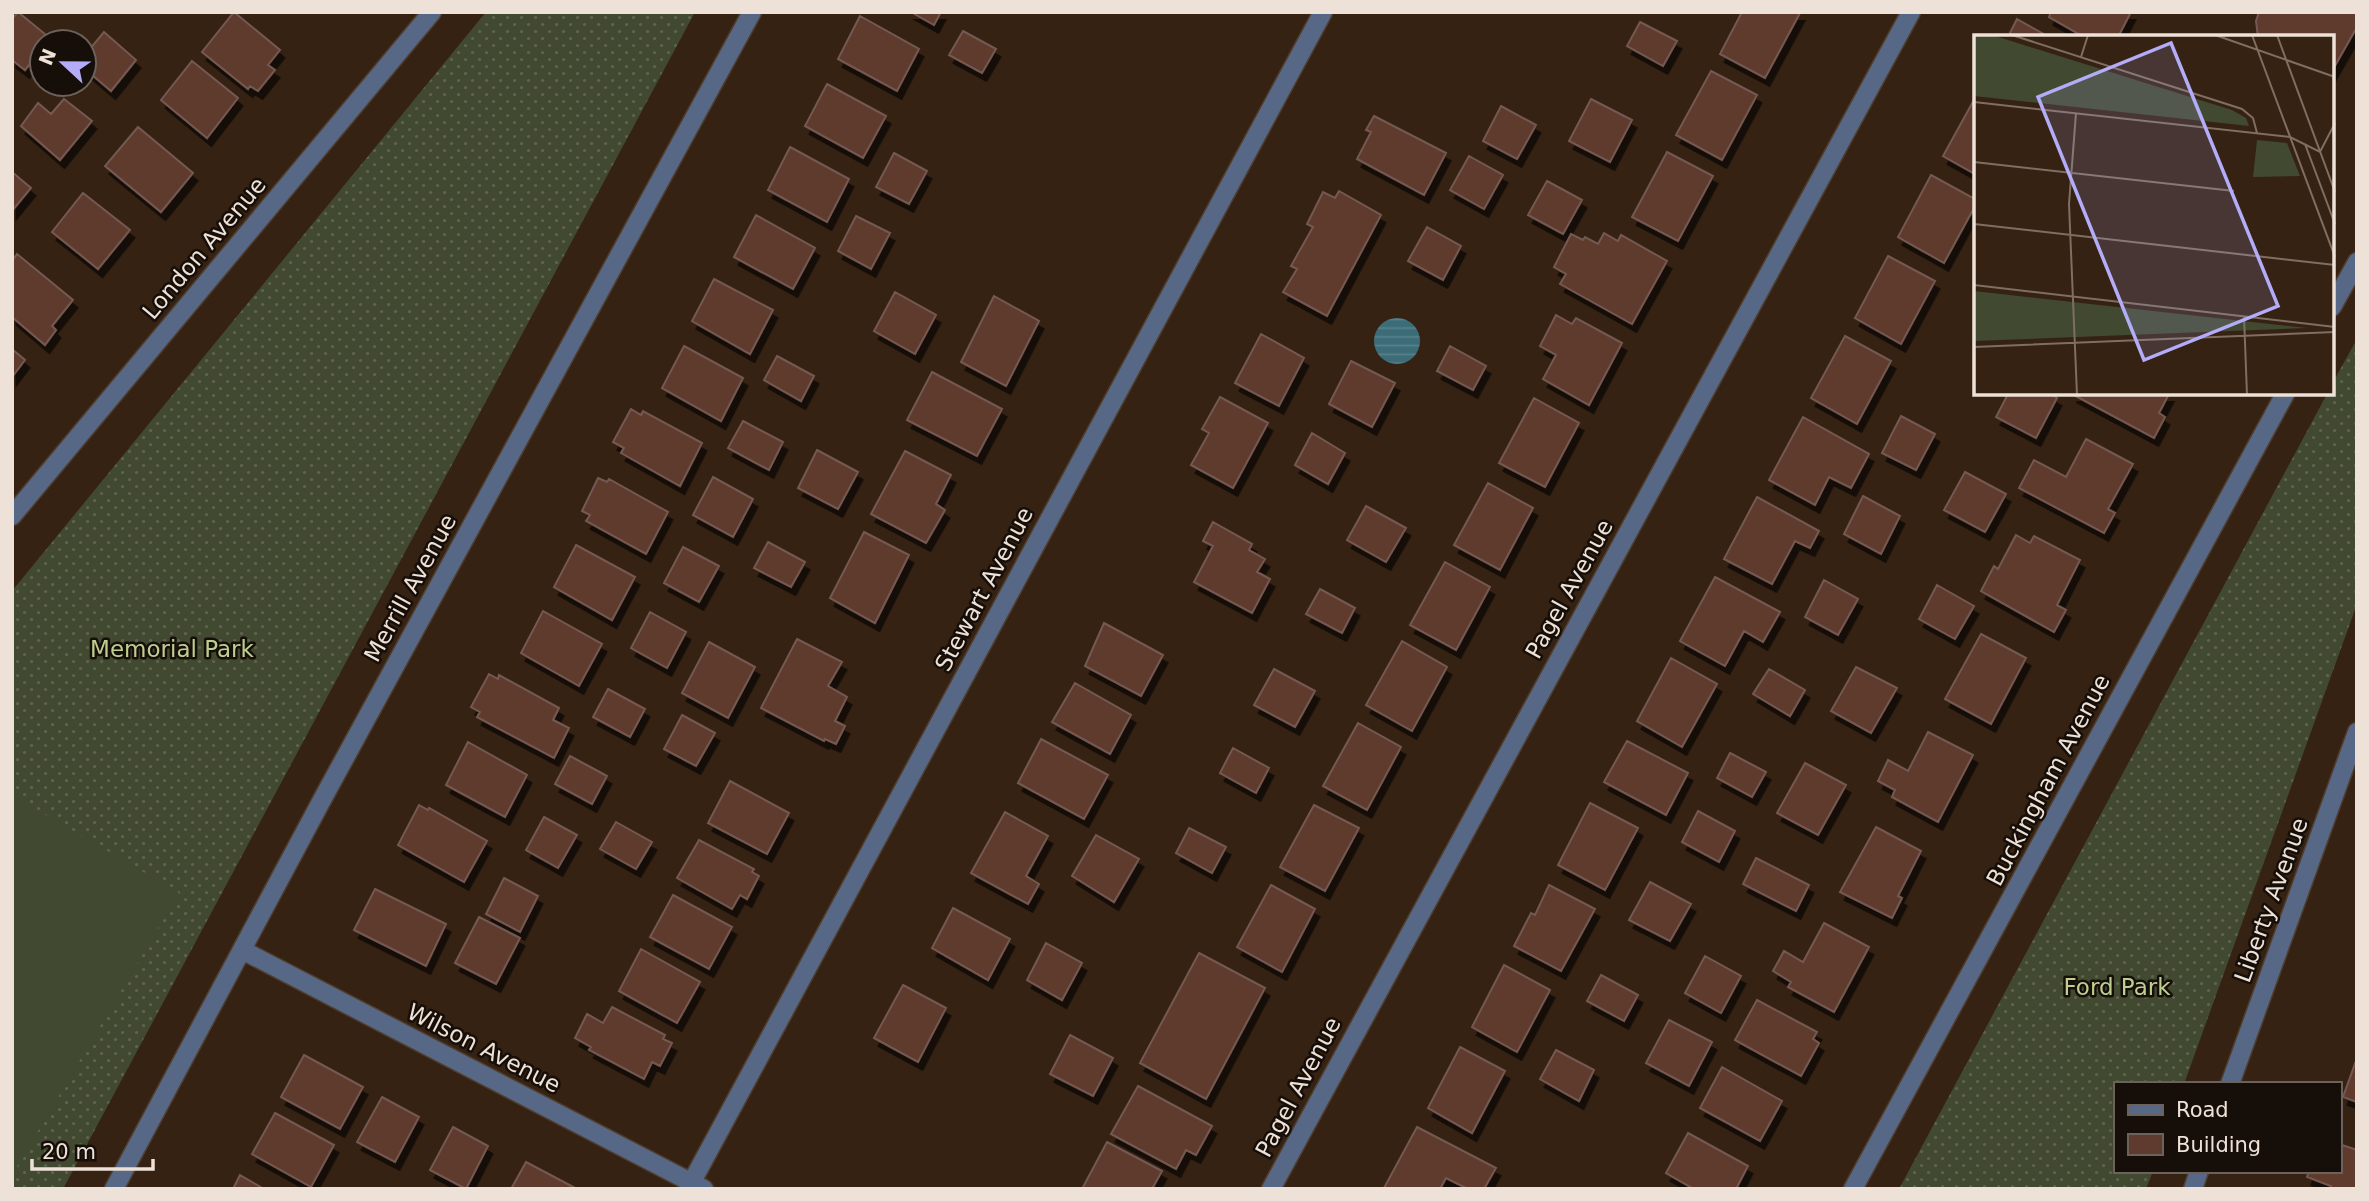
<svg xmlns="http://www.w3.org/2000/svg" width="2369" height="1201" font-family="'DejaVu Sans',sans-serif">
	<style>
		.grass { fill: url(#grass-dots) }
		.pitch { fill: #424931 }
		.water { fill: url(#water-rules) }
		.building { fill: #5f3a2f; stroke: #745951; stroke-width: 2; filter: url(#shadow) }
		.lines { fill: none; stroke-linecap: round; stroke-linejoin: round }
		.street-casing { stroke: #4f3d2e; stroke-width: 21 }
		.street { stroke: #576886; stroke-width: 18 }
		.labels { text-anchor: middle; stroke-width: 5; stroke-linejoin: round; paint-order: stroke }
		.street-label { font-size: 23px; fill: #eee1d7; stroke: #160e08 }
		.park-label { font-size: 23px; fill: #bdcf90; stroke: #160e08 }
		.inset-road { fill: none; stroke: #7f6e61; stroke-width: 2 }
		.view { fill: #b3adf9; fill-opacity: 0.15; stroke: #b3adf9; stroke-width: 3.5 }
		.inset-edge { fill: none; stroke: #eee1d7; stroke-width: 3.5 }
	</style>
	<defs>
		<pattern id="grass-dots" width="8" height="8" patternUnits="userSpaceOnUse" patternTransform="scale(1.75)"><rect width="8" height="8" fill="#424931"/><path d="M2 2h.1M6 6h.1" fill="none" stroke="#5e634e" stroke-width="1.8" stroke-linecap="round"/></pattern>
		<pattern id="water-rules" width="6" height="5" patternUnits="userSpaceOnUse" patternTransform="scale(1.75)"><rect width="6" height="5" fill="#3b6c78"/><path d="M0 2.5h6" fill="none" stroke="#58818a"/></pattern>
		<filter id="shadow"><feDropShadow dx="4.5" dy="8" stdDeviation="0" flood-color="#0009"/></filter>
	</defs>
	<rect width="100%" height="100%" fill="#352213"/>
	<path class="grass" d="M486,12H695L63,1189H12V591Z
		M2357,339V604L2184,1084H2115V1171H2153L2146,1189H1899L2327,394H2332V384Z"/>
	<path class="pitch" d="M12,795L179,893L12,1175Z"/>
	<path class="water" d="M1374 341a23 23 0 1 1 46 0a23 23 0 1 1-46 0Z"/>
	<path class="building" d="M18,12L51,39L48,42H42V49L25,70L12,60V19Z
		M234,12L280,50L268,65L275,70L258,91L250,86L248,89L202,52Z
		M911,12H941L934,25Z
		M1742,12L1800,13L1765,78L1720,54Z
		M2051,12H2131L2118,37H2084L2049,17Z
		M2259,12H2357V27L2332,71V37H2258L2256,21Z
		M860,16L919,49L897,91L838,59Z
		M2017,19L2049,37H2008Z
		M1640,22L1677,41L1663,66L1627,46Z
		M963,31L996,49L982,73L949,55Z
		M104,32L136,60L111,91L84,68V56Z
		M192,61L238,98L207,138L161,100Z
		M1711,71L1757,95L1722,160L1676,135Z
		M827,84L886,116L863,158L805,126Z
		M1975,98V174L1943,156Z
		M64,99L92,121L60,160L21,126L38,103L51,114Z
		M1591,99L1632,120L1610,162L1569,141Z
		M1501,106L1536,125L1517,159L1483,141Z
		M1374,116L1446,153L1424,195L1357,159L1371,132L1366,130Z
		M138,127L193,173L161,212L105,166Z
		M790,147L849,179L827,222L768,190Z
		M1667,152L1713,176L1678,241L1632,217Z
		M894,153L927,171L909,204L876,187Z
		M1469,156L1503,175L1484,209L1450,190Z
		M12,172L31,188L12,211Z
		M1931,175L1975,199V206L1944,263L1898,237Z
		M1547,181L1582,200L1563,234L1528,215Z
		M1339,191L1381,215L1327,316L1283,292L1297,269L1291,266L1313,227L1307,224L1323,192L1335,198Z
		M83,193L130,230L98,269L52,232Z
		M756,215L815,248L793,289L734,257Z
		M856,216L890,233L871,269L838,251Z
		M1427,227L1461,246L1443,280L1408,261Z
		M1604,233L1618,241L1621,235L1667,261L1632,324L1560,284L1566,274L1554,267L1571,234L1583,240L1585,237L1598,244Z
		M17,254L73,300L52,326L56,330L45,345L12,317V261Z
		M1888,256L1935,281L1901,344L1855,318Z
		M714,279L773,310L750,354L692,321Z
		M895,292L936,315L915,354L874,331Z
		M994,296L1039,321L1006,386L961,362Z
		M1556,315L1572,324L1576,318L1622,343L1589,405L1543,379L1556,355L1540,346Z
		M1261,334L1304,358L1279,406L1235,383Z
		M1845,336L1891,361L1857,424L1811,398Z
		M684,346L743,378L721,421L662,388Z
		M1450,346L1486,366L1473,390L1437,371Z
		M12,349L25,360L12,377Z
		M777,356L814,376L801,401L764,380Z
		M1351,361L1395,383L1372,427L1329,404Z
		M932,372L1002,409L977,456L907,420Z
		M2008,394H2050L2057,398L2036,438L1996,417Z
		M2072,394H2169L2159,413L2165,417L2154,438Z
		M1220,397L1268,423L1233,488L1191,465L1209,433L1202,429Z
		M1534,398L1579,423L1545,487L1499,463Z
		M631,409L641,415L643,411L702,443L680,486L621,453L624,448L613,442Z
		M1901,416L1935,434L1916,470L1882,453Z
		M1803,417L1869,454L1851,488L1829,477L1815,505L1769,480Z
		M743,421L783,442L769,470L728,448Z
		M1312,433L1345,453L1328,484L1295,465Z
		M2086,439L2133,464L2108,509L2115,513L2104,533L2019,488L2034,460L2066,477Z
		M817,450L858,472L838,509L798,488Z
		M905,451L951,475L936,504L945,510L926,543L871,514Z
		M1965,472L2006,494L1985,532L1944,510Z
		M713,477L753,499L733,537L693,515Z
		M598,478L607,482L609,479L668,512L646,554L586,521L590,515L582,511Z
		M1488,483L1533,508L1500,570L1454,545Z
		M1863,496L1900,516L1881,554L1844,534Z
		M1757,497L1819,531L1810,548L1795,541L1772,584L1724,559Z
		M1366,506L1406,528L1386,562L1347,540Z
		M1213,522L1252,544L1249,550L1265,559L1257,572L1270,579L1252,613L1194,582L1213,546L1203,541Z
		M864,532L909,555L875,623L830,598Z
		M2016,535L2030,543L2034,536L2080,560L2057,605L2066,610L2054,632L1981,591L1994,566L1998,569Z
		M768,542L805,562L791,587L754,568Z
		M576,545L635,577L612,620L554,587Z
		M683,547L719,566L699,602L664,583Z
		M1445,562L1490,587L1456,650L1410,625Z
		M1715,577L1780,612L1763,642L1744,631L1725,666L1680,641Z
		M1824,580L1858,599L1838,635L1805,617Z
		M1937,585L1974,606L1955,639L1919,619Z
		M1320,589L1355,608L1342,633L1306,614Z
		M543,611L602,644L579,686L521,653Z
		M650,612L686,632L667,668L631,648Z
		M1104,623L1163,655L1141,696L1085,666Z
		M1981,634L2026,658L1991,724L1945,699Z
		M797,639L842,662L828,686L847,697L835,721L845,726L836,744L825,739L824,741L761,708Z
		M1402,641L1447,667L1412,731L1366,705Z
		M709,642L755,667L728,718L682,693Z
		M1671,658L1717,684L1682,747L1637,721Z
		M1856,667L1897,688L1871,733L1831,711Z
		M1274,669L1315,691L1295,727L1254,705Z
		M1769,669L1805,690L1790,716L1753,694Z
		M489,674L498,679L499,675L559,708L553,720L569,728L554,758L477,717L480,712L471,707Z
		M1075,683L1131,715L1110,754L1052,722Z
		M608,689L645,709L630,737L593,717Z
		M682,715L715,733L696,766L664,749Z
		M1358,723L1401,747L1367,810L1323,786Z
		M1928,732L1973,755L1938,822L1892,797L1895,790L1878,781L1888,760L1908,771Z
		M1041,739L1108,775L1084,819L1018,783Z
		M1627,741L1688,773L1666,815L1604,782Z
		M468,742L527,775L505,817L446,785Z
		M1233,748L1269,768L1256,793L1220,773Z
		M1730,753L1766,772L1752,797L1717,778Z
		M570,756L607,776L592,804L555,784Z
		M1805,763L1846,785L1818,835L1777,813Z
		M730,781L789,813L767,854L708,823Z
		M1590,803L1638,828L1605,890L1558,865Z
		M419,805L428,810L429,808L487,841L464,882L398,845Z
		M1314,805L1359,828L1325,891L1280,867Z
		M1698,811L1735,831L1719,862L1682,842Z
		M1005,812L1048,836L1026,876L1039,884L1028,904L971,873Z
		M544,817L577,835L558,868L526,850Z
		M616,822L652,842L636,869L600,849Z
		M1876,827L1921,851L1898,896L1902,898L1892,918L1840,892Z
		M1189,828L1226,847L1212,873L1176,853Z
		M1096,835L1139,859L1114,902L1072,876Z
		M699,840L754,869L752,872L759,876L747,899L740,895L732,909L677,878Z
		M1756,858L1809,885L1796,911L1743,884Z
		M504,878L538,896L520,932L486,914Z
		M1650,882L1691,904L1670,941L1629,920Z
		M1271,885L1315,909L1282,972L1237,947Z
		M1549,885L1595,909L1561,971L1514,946L1531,913L1535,915Z
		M375,889L446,924L426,966L354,930Z
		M673,895L732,927L709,969L650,937Z
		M953,908L1010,939L988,980L932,948Z
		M479,917L520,938L496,984L455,963Z
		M1824,923L1869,947L1834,1012L1788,987L1791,982L1773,971L1784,951L1803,962Z
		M1046,943L1082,963L1062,1000L1027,980Z
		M641,949L700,982L677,1023L619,991Z
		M1199,953L1265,988L1206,1099L1140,1063Z
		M1705,956L1741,976L1721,1013L1685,993Z
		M1504,965L1550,990L1517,1052L1472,1027Z
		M1601,975L1638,995L1624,1021L1587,1001Z
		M903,985L946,1008L918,1062L874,1038Z
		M1757,1000L1817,1032L1813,1039L1819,1043L1801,1076L1735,1040Z
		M612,1007L665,1035L663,1039L672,1043L660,1066L652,1062L644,1079L589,1050L591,1047L575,1038L587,1014L603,1023Z
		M1669,1020L1712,1042L1689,1086L1646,1063Z
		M1070,1035L1113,1058L1093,1096L1050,1074Z
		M1460,1047L1505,1071L1472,1133L1428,1108Z
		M1556,1050L1594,1070L1579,1101L1540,1079Z
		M304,1055L363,1087L340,1129L281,1097Z
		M2357,1058V1102L2343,1097Z
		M1722,1067L1782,1101L1760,1141L1700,1108Z
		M1138,1086L1212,1126L1196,1155L1186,1150L1176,1169L1111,1134Z
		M382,1097L419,1117L395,1162L357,1142Z
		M275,1113L334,1145L311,1187L252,1154Z
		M453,1127L488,1146L466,1189L430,1170Z
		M1417,1127L1496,1168L1484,1189H1468L1446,1178L1440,1189L1384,1188Z
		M1688,1133L1748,1166L1736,1189H1694L1666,1173Z
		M1107,1142L1162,1171L1152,1189H1082Z
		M2339,1144L2357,1150V1189H2330L2331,1186L2307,1177L2309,1171H2339Z
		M526,1162L577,1189H511Z
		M240,1175L264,1189H233Z"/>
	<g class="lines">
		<defs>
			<path id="street" d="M2332,307L2357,262
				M12,516L432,12
				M242,950L704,1189
				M2230,1084L2357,732
				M114,1189L323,798L752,12
				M688,1189L1323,12
				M1271,1189L1911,12
				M1853,1189L2285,394
				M2193,1189L2199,1171"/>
		</defs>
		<use href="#street" class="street-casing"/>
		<use href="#street" class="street"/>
	</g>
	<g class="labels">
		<g class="street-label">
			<text transform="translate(204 248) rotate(-50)" y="8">London Avenue</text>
			<text transform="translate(410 588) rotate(-61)" y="8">Merrill Avenue</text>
			<text transform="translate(984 589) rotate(-62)" y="8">Stewart Avenue</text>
			<text transform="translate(1569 589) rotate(-61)" y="8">Pagel Avenue</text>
			<text transform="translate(2048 780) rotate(-62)" y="8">Buckingham Avenue</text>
			<text transform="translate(2271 900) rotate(-70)" y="8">Liberty Avenue</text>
			<text transform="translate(484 1048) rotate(27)" y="8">Wilson Avenue</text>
			<text transform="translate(1298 1087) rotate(-62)" y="8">Pagel Avenue</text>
		</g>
		<g class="park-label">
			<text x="172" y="657">Memorial Park</text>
			<text x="2117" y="995">Ford Park</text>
		</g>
	</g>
	<g transform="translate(1974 35)">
		<rect width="360" height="360" fill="#352213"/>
		<path d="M0,0H18L258,75L272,83L275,91L0,61ZM283,105L313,108L326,141L279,142ZM0,256L333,293L0,306Z" fill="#424931"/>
		<path d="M57,22L85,29L83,39L110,43L106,68L46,59L50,34H54ZM28,264L60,268L57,300L29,289Z" fill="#424931"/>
		<path class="inset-road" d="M38,0L268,74L279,83L283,98M241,0L361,42M278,0L361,222M303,0L361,157M107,22L114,0M0,67L316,102L346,117L361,88M102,78L95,169L103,360M331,109L361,189M0,127L260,156M0,189L361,230M0,250L361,292M270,281L273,360M0,312L361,297"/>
		<path class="view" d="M197,8L304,271L170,325L64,62Z"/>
		<rect width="360" height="360" class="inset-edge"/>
	</g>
	<rect width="2369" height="1201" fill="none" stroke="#eee1d7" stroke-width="28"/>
	<rect x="2114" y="1082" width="228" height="91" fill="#160e08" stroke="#6c625b" stroke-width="2"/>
	<rect x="2128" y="1105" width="35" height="10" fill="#576886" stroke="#6c625b" stroke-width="2"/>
	<text x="2176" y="1117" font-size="21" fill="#eee1d7">Road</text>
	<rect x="2128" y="1134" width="35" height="21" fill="#5f3a2f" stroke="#6c625b" stroke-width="2"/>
	<text x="2176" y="1152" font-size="21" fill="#eee1d7">Building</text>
	<g transform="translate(63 63) rotate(292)"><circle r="33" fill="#160e08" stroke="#6c625b" stroke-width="2"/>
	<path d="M0-5L12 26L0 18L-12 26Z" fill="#b3adf9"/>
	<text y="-10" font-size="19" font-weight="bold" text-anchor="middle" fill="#eee1d7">N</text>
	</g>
	<path d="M32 1159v10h121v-10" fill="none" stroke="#eee1d7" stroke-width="3.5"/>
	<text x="42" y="1159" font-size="21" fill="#eee1d7" stroke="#160e08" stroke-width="5" paint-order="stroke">20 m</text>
</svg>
